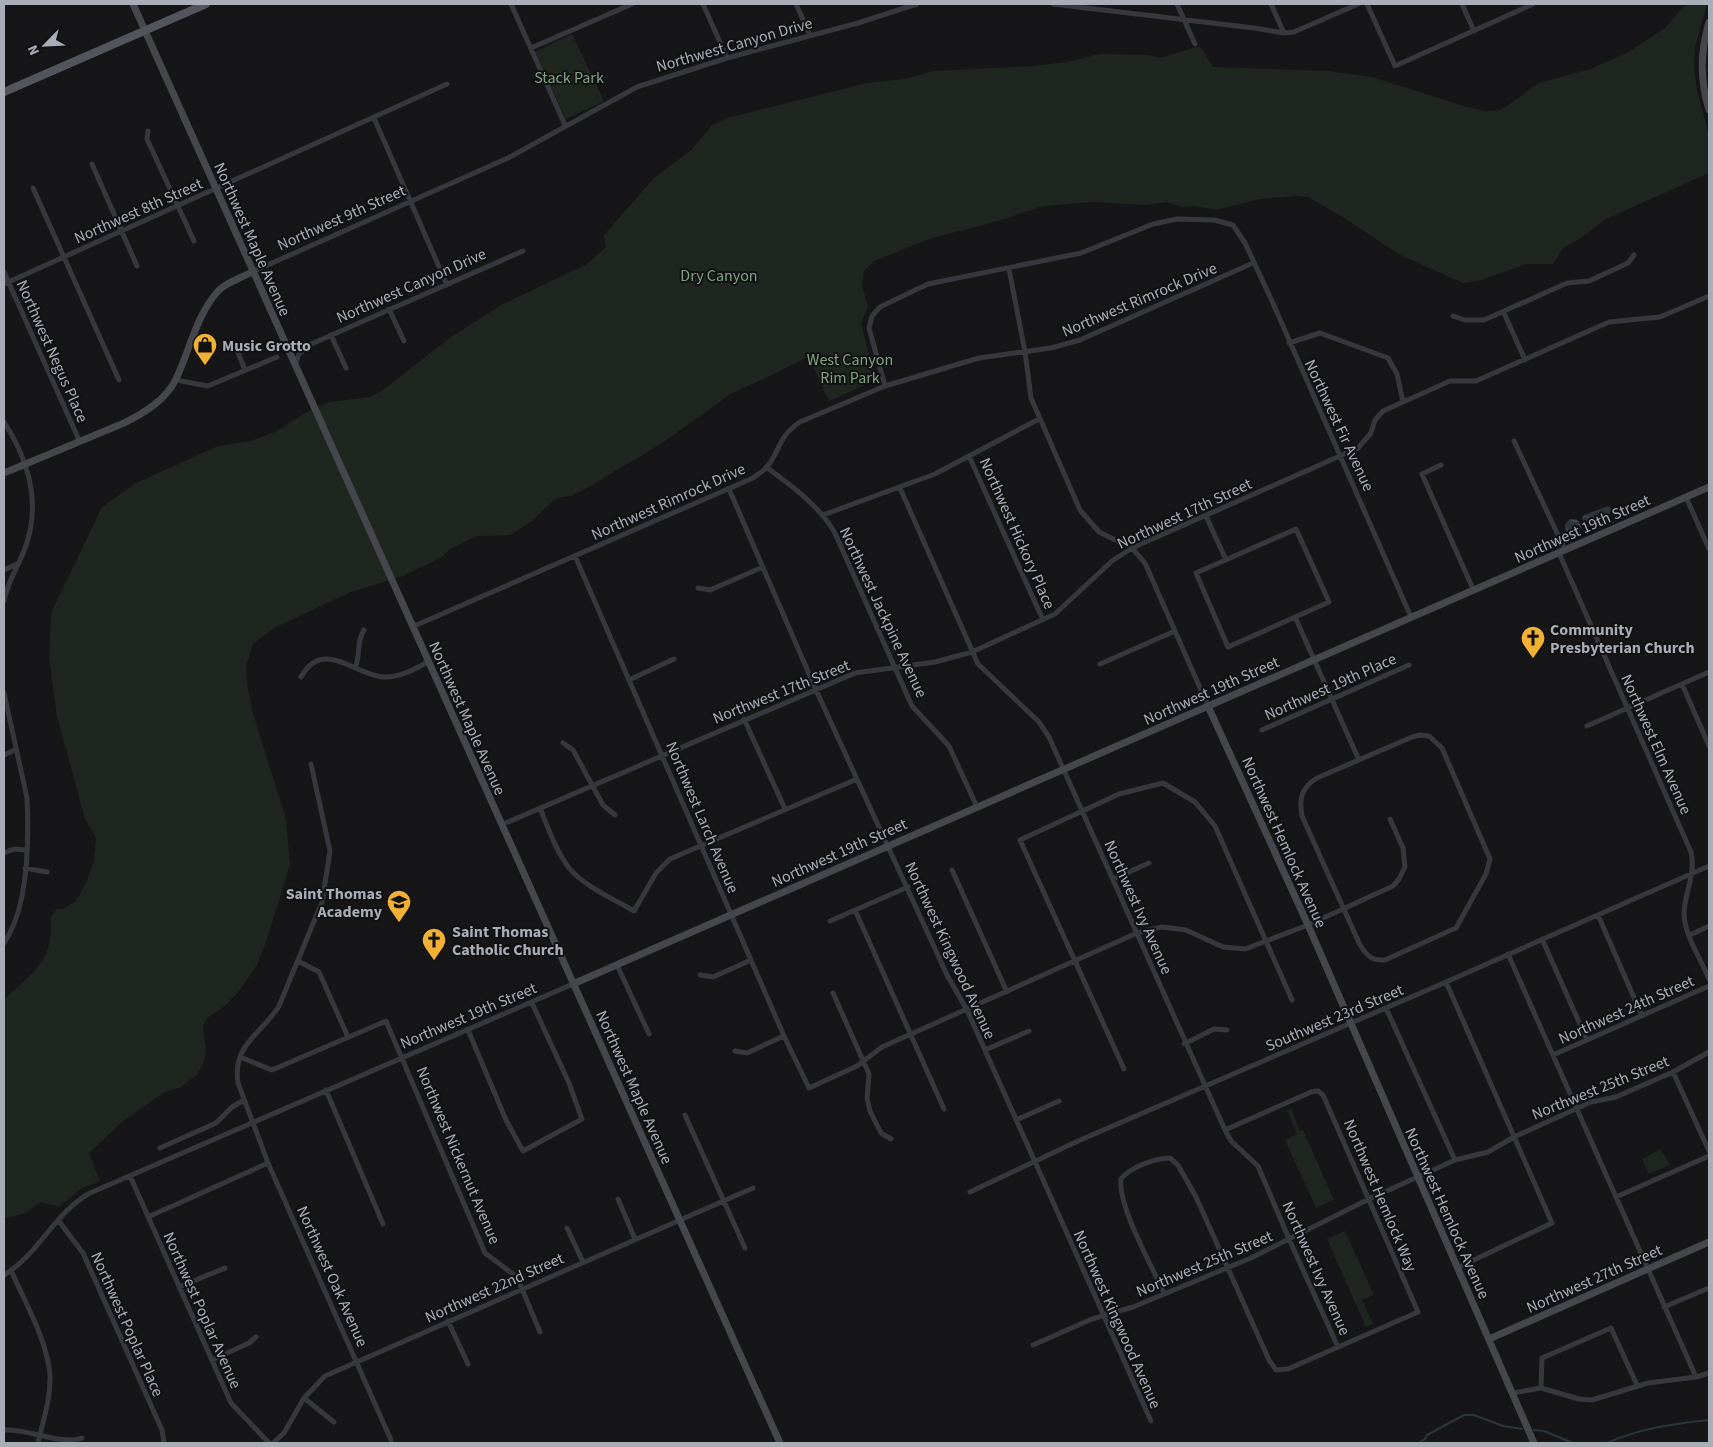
<svg xmlns="http://www.w3.org/2000/svg" width="1713" height="1447" font-family="'Source Sans 3',sans-serif">
	<style>
		.park { fill: #1e261f }
		.water { fill: url(#water-waves) }
		.lines { fill: none; stroke-linecap: round; stroke-linejoin: round }
		.stream { stroke: #2c353c; stroke-width: 2 }
		.street { stroke: #37383d; stroke-width: 5 }
		.secondary { stroke: #45474d; stroke-width: 7 }
		.primary { stroke: #53555c; stroke-width: 8 }
		.labels { text-anchor: middle; stroke-width: 4; stroke-linejoin: round; paint-order: stroke }
		.street-label { font-size: 16px; fill: #a8adb8; stroke: #111113 }
		.park-label { font-size: 16px; fill: #7fa381; stroke: #111113 }
		.poi-label { font-size: 16px; font-weight: bold; fill: #a8adb8; stroke: #111113; text-anchor: start }
	</style>
	<defs>
		<pattern id="water-waves" width="16" height="10" patternUnits="userSpaceOnUse" patternTransform="scale(1.25)"><rect width="16" height="10" fill="#2c353c"/><path d="M0 5q4-4 8 0t8 0" fill="none" stroke="#485056"/></pattern>
	</defs>
	<rect width="100%" height="100%" fill="#161618"/>
	<path class="park" d="M1691,4H1707L1695,48L1694,67L1697,91L1709,135V173L1606,219L1579,239L1563,248L1553,264H1527L1478,281L1463,283L1400,255L1341,216L1308,197L1298,196L1259,199L1215,210L1195,206L1182,207L1167,202L1147,205L1093,202L1043,206L991,223L932,238L874,261L864,271L862,285L868,307L861,324L876,380L829,401L813,366L805,358L770,376L732,393L664,442L587,488L571,496L556,498L532,521L510,535L477,536L450,549L442,557L403,576L351,592L274,628L253,644L246,666L247,683L252,710L286,819L290,865L267,939L257,965L239,991L225,1006L207,1018L203,1026L206,1052L203,1064L197,1075L181,1087L163,1093L122,1122L89,1153L100,1181L82,1188L59,1207L42,1202L23,1214L4,1218V999C21,984 47,965 50,940C51,932 50,924 51,916L57,909H63L76,901L86,883L94,861L96,838L85,819L57,716L49,658L51,613L102,507L134,484L218,446L251,441L277,431L305,413L330,402L370,397L383,390L448,339L501,305L587,264L606,247L604,235L654,178L691,150L712,125L731,117L867,83L905,79L934,71L1033,66L1067,62L1100,54L1148,55L1160,58L1200,46L1213,67L1327,71L1372,77L1464,106L1485,111L1501,110L1539,83L1590,69L1627,53L1665,28L1683,7Z
		M572,34L604,101L566,119L535,52Z
		M1291,1109L1300,1131L1303,1130L1334,1200L1316,1208L1285,1140L1297,1134L1287,1110Z
		M1661,1149L1670,1165L1649,1174L1642,1159Z
		M1345,1231L1374,1295L1362,1300L1373,1324L1366,1327L1327,1239Z"/>
	<path class="water" d="M1608,506L1612,509C1609,517 1594,528 1585,527L1582,518L1584,515Z
		M1565 527a8 8 0 1 1 16 0a8 8 0 1 1-16 0Z"/>
	<g class="lines">
		<path class="stream" d="M1534,1430L1544,1431L1573,1443
			M1419,1443L1425,1439L1427,1435L1464,1415H1474L1503,1426L1522,1429
			M1607,1443C1641,1428 1673,1424 1709,1420"/>
		<path class="street" d="M511,4L565,125
			M703,4L727,58
			M796,4L810,35
			M1053,4L1254,28L1284,33L1294,32L1358,4
			M1177,4L1195,44
			M1271,4L1284,33
			M1367,4L1395,66L1533,4
			M1462,4L1474,31
			M531,48L632,4
			M374,118L447,285
			M148,131L147,139L194,241
			M92,164L137,266
			M33,188L119,380
			M1009,269L1025,352L1031,398L1080,510L1099,532L1132,548L1145,563L1208,706
			M4,272L79,440
			M252,272L508,158L637,87L727,58L858,23L917,4
			M4,284L447,84
			M389,309L404,341
			M1504,313L1525,360
			M1453,316L1465,320H1484L1567,283L1589,281L1628,263L1634,255
			M331,335L346,368
			M1289,343L1320,333L1388,358L1397,374L1403,402
			M285,344L294,347L309,345
			M235,345L245,370
			M296,363L299,354L309,345L523,251
			M176,380L208,386L277,357
			M885,386L869,328L872,316L880,307L928,284L1081,253L1153,224L1177,219L1214,220L1233,225L1245,243L1272,301L1411,617
			M4,422C29,461 42,506 24,551C17,568 7,584 4,601
			M1514,441L1565,550
			M969,456L1043,620
			M1441,465L1422,474L1473,589
			M766,467C792,486 817,504 834,531L912,706L949,746L977,807
			M900,488L978,664L1039,722L1049,737L1225,1130L1231,1141L1258,1166L1289,1239L1338,1347
			M729,489L816,690L947,975L967,1010L1151,1421
			M1686,497L1709,549
			M823,515L935,474L1039,419
			M1206,516L1226,560
			M1296,529L1329,602L1228,647L1196,573Z
			M1559,553L1691,852C1696,873 1685,892 1684,913C1684,935 1701,959 1709,979
			M575,556L784,1036L809,1088L857,1066L882,1047L1137,933L1162,927L1186,930L1223,947L1245,949L1308,925L1393,886L1399,879L1405,867L1403,848L1390,819
			M4,570L17,564
			M698,588L710,590L763,567
			M1295,617L1359,760
			M412,627L753,478C757,475 762,472 766,468C781,451 777,437 800,422L885,386L979,358L1051,348L1080,340L1253,263
			M1100,664L1175,631
			M355,668C361,654 356,642 364,630
			M301,677C323,638 353,674 383,677C400,678 414,669 428,662
			M629,680L674,659
			M1682,684L1709,746
			M4,693L27,798C29,840 29,907 4,943
			M744,719L785,809
			M1587,726L1709,672
			M1262,730L1409,665
			M1420,735L1429,736L1442,748L1490,859L1486,874L1456,928L1385,960C1372,961 1367,956 1360,945L1302,816C1299,798 1301,788 1317,778L1412,737Z
			M563,743L573,750L603,805L615,815
			M4,755L15,750
			M311,764L330,851L322,902L279,1006C262,1034 232,1044 238,1083L268,1163L391,1440
			M540,808C548,828 556,851 569,868C585,887 614,899 634,911L656,873L670,859L857,779
			M501,825L855,673L935,662L972,652L1055,614L1112,561L1132,548L1358,448L1371,433L1375,420L1383,411L1450,381H1476L1609,322L1660,317L1709,296
			M4,853L14,849L26,850
			M25,868L47,872
			M952,870L1007,992
			M1113,879L1149,863
			M855,910L944,1109
			M1598,915L1642,1016
			M830,921L908,887
			M1690,935L1709,926
			M1542,939L1587,1040
			M1508,954L1696,1377
			M298,961L319,972L348,1037
			M617,965L649,1034
			M700,975L713,977L751,960
			M1446,982L1552,1223L1457,1268
			M833,993L869,1074L867,1098L870,1111L881,1133L891,1139
			M1386,1008L1455,1160
			M468,1030L506,1120L523,1151L582,1119L569,1083L532,1003
			M1184,1044L1214,1029L1227,1030
			M985,1050L1029,1031
			M735,1051L747,1053L784,1036
			M1553,1055L1709,986
			M240,1057L272,1070L386,1021L485,1253L517,1277L540,1332
			M1124,1069L1020,840L1119,794L1163,783L1195,802L1215,826L1292,1000
			M1673,1072L1709,1151
			M326,1090L383,1224
			M685,1115L745,1248
			M1016,1120L1059,1101
			M160,1148L216,1123L232,1107L244,1100
			M130,1176L231,1403L269,1443
			M970,1192L1078,1141L1446,982L1709,866
			M1616,1197L1709,1156
			M618,1199L635,1239
			M148,1217L268,1163
			M58,1220L83,1253L162,1430L164,1443
			M567,1228L583,1262
			M11,1270C25,1303 47,1339 50,1375C51,1398 43,1421 38,1443
			M4,1275C40,1253 54,1213 90,1193L573,984
			M179,1287L225,1268
			M1164,1293C1152,1266 1118,1207 1121,1179C1130,1167 1156,1158 1170,1158L1178,1165L1196,1197L1269,1360L1276,1370L1288,1369L1418,1312L1323,1095L1318,1091L1311,1092L1225,1130
			M1664,1307L1709,1288
			M448,1321L468,1364
			M1033,1345L1092,1319L1133,1307L1251,1258L1369,1199L1455,1160L1488,1152L1514,1137L1591,1102L1616,1097L1673,1072L1709,1052
			M212,1360L249,1343L256,1337
			M1541,1388L1542,1358L1611,1328L1637,1385
			M1513,1393L1541,1388L1579,1399L1592,1400L1648,1383L1696,1377L1709,1373
			M304,1398L334,1422
			M4,1430C29,1428 60,1446 82,1438
			M273,1443L284,1433L304,1398L325,1376L753,1188"/>
		<path class="secondary" d="M133,4L780,1443
			M1709,22C1700,53 1700,80 1709,110
			M4,473L124,423C144,413 166,400 176,379C190,350 196,315 219,290C227,282 243,277 252,272
			M1208,706L1308,925L1534,1443
			M573,984L1709,487
			M1489,1339L1709,1242"/>
		<path class="primary" d="M4,92L206,4"/>
	</g>
	<defs>
		<symbol id="shop-pin" viewBox="-11 -11 22 30"><path d="M0 17L-7.5 6A9.5 9.5 0 1 1 7.5 6Z" fill="#f2b134" stroke="#111113"/><path d="M-5-2.5h2.3a2.7 3.5 0 0 1 5.4 0H5L5.5 6h-11ZM-1.5-2.5h3a1.5 2.3 0 0 0-3 0Z" fill="#111"/></symbol>
		<symbol id="church-pin" viewBox="-11 -11 22 30"><path d="M0 17L-7.5 6A9.5 9.5 0 1 1 7.5 6Z" fill="#f2b134" stroke="#111113"/><path d="M-1.2-6h2.4v3.5h3.3v2.4h-3.3V6h-2.4V-.1h-3.3v-2.4h3.3Z" fill="#111"/></symbol>
		<symbol id="school-pin" viewBox="-11 -11 22 30"><path d="M0 17L-7.5 6A9.5 9.5 0 1 1 7.5 6Z" fill="#f2b134" stroke="#111113"/><path d="M0-5L7-2L0 1L-7-2ZM-4 1L0 2.5L4 1V4Q0 6-4 4Z" fill="#111"/></symbol>
	</defs>
	<g fill-rule="evenodd">
		<use href="#shop-pin" x="191" y="331" width="28" height="38"/>
		<use href="#church-pin" x="1519" y="624" width="28" height="38"/>
		<use href="#school-pin" x="385" y="888" width="28" height="38"/>
		<use href="#church-pin" x="420" y="926" width="28" height="38"/>
	</g>
	<g class="labels">
		<g class="street-label">
			<text transform="translate(734 44) rotate(-16)" y="6">Northwest Canyon Drive</text>
			<text transform="translate(138 210) rotate(-24)" y="6">Northwest 8th Street</text>
			<text transform="translate(341 217) rotate(-24)" y="6">Northwest 9th Street</text>
			<text transform="translate(253 239) rotate(66)" y="6">Northwest Maple Avenue</text>
			<text transform="translate(411 285) rotate(-24)" y="6">Northwest Canyon Drive</text>
			<text transform="translate(1139 299) rotate(-23)" y="6">Northwest Rimrock Drive</text>
			<text transform="translate(53 351) rotate(66)" y="6">Northwest Negus Place</text>
			<text transform="translate(1340 425) rotate(65)" y="6">Northwest Fir Avenue</text>
			<text transform="translate(668 501) rotate(-24)" y="6">Northwest Rimrock Drive</text>
			<text transform="translate(1184 513) rotate(-25)" y="6">Northwest 17th Street</text>
			<text transform="translate(1582 528) rotate(-24)" y="6">Northwest 19th Street</text>
			<text transform="translate(1018 533) rotate(66)" y="6">Northwest Hickory Place</text>
			<text transform="translate(884 612) rotate(65)" y="6">Northwest Jackpine Avenue</text>
			<text transform="translate(1330 686) rotate(-24)" y="6">Northwest 19th Place</text>
			<text transform="translate(1211 690) rotate(-24)" y="6">Northwest 19th Street</text>
			<text transform="translate(781 691) rotate(-22)" y="6">Northwest 17th Street</text>
			<text transform="translate(468 718) rotate(66)" y="6">Northwest Maple Avenue</text>
			<text transform="translate(1657 744) rotate(66)" y="6">Northwest Elm Avenue</text>
			<text transform="translate(703 817) rotate(67)" y="6">Northwest Larch Avenue</text>
			<text transform="translate(1285 842) rotate(66)" y="6">Northwest Hemlock Avenue</text>
			<text transform="translate(839 852) rotate(-24)" y="6">Northwest 19th Street</text>
			<text transform="translate(1139 907) rotate(66)" y="6">Northwest Ivy Avenue</text>
			<text transform="translate(951 950) rotate(65)" y="6">Northwest Kingwood Avenue</text>
			<text transform="translate(1626 1009) rotate(-24)" y="6">Northwest 24th Street</text>
			<text transform="translate(468 1015) rotate(-23)" y="6">Northwest 19th Street</text>
			<text transform="translate(1334 1017) rotate(-23)" y="6">Southwest 23rd Street</text>
			<text transform="translate(635 1087) rotate(66)" y="6">Northwest Maple Avenue</text>
			<text transform="translate(1600 1087) rotate(-22)" y="6">Northwest 25th Street</text>
			<text transform="translate(459 1155) rotate(67)" y="6">Northwest Nickernut Avenue</text>
			<text transform="translate(1381 1195) rotate(67)" y="6">Northwest Hemlock Way</text>
			<text transform="translate(1448 1213) rotate(66)" y="6">Northwest Hemlock Avenue</text>
			<text transform="translate(1204 1263) rotate(-23)" y="6">Northwest 25th Street</text>
			<text transform="translate(1317 1268) rotate(66)" y="6">Northwest Ivy Avenue</text>
			<text transform="translate(333 1276) rotate(66)" y="6">Northwest Oak Avenue</text>
			<text transform="translate(1594 1278) rotate(-24)" y="6">Northwest 27th Street</text>
			<text transform="translate(494 1287) rotate(-24)" y="6">Northwest 22nd Street</text>
			<text transform="translate(203 1310) rotate(66)" y="6">Northwest Poplar Avenue</text>
			<text transform="translate(1118 1319) rotate(66)" y="6">Northwest Kingwood Avenue</text>
			<text transform="translate(128 1324) rotate(66)" y="6">Northwest Poplar Place</text>
		</g>
		<g class="park-label">
			<text x="569" y="83">Stack Park</text>
			<text x="719" y="281">Dry Canyon</text>
			<text x="850" y="365">West Canyon<tspan x="850" dy="18">Rim Park</tspan></text>
		</g>
		<g class="poi-label">
			<text x="222" y="351">Music Grotto</text>
			<text x="1550" y="635">Community<tspan x="1550" dy="18">Presbyterian Church</tspan></text>
			<text x="382" y="899" text-anchor="end">Saint Thomas<tspan x="382" dy="18">Academy</tspan></text>
			<text x="452" y="937">Saint Thomas<tspan x="452" dy="18">Catholic Church</tspan></text>
		</g>
	</g>
	<rect width="1713" height="1447" fill="none" stroke="#a8adb8" stroke-width="10"/>
	<g transform="translate(45 45) rotate(246)" stroke="#111113" stroke-width="4" paint-order="stroke">
	<path d="M0-4L9 19L0 12L-9 19Z" fill="#a8adb8"/>
	<text y="-8" font-size="14" font-weight="bold" text-anchor="middle" fill="#a8adb8">N</text>
	</g>
</svg>
